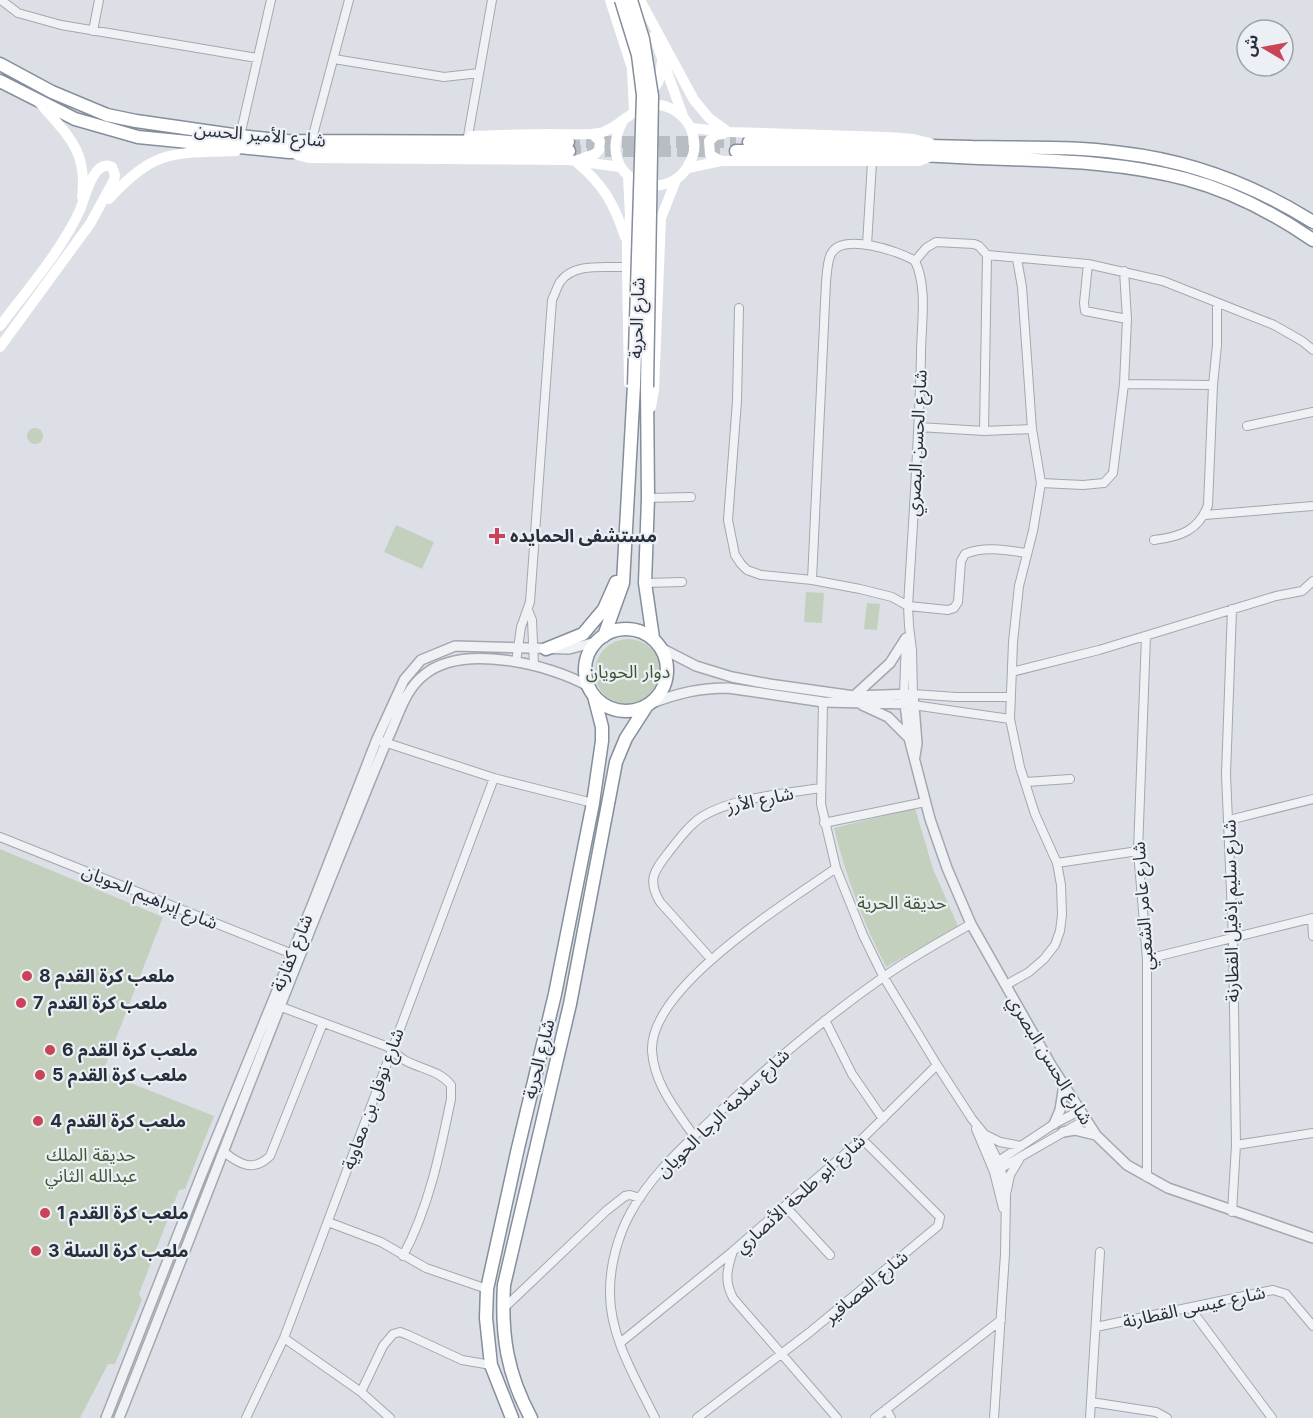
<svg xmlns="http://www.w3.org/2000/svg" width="1313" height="1418" font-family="Inter,'Noto Sans Arabic',sans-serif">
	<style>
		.green { fill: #c3d0be }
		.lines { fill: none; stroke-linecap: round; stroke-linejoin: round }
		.trunk-tunnel { stroke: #b8bdc4; stroke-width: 12; stroke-dasharray: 12 6; stroke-linecap: butt }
		.minor-casing { stroke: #a2a7b0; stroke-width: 10 }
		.tertiary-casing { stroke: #a2a7b0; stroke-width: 12 }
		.trunk-casing { stroke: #848e9c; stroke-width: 15 }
		.minor { stroke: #eff1f5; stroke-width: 8 }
		.tertiary { stroke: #eff1f5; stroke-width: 9 }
		.secondary { stroke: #fff; stroke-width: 10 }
		.trunk { stroke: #fff; stroke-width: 12 }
		.trunk-bridge-casing { stroke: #848e9c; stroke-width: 15; stroke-linecap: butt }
		.trunk-bridge { stroke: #fff; stroke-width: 12 }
		.poi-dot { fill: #c94359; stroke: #eceff4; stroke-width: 2 }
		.labels { text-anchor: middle; stroke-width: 4.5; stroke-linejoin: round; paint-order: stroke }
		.street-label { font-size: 18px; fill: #272f3c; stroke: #eceff4 }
		.poi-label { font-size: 18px; font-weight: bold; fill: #272f3c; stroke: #eceff4; text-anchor: start }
		.park-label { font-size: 18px; fill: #3b5734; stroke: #eceff4 }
	</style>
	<rect width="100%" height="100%" fill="#dce0e6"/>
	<path class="green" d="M27 436a8 8 0 1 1 16 0a8 8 0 1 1-16 0Z
		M396,525L434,542L422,569L384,552Z
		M806,592L824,593L822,623L804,622Z
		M867,603L880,604L877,630L864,629Z
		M595 672a33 33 0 1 1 66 0a33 33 0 1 1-66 0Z
		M915,808L933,869L958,926L886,967C863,922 846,877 834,828Z
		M0,849L163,917L103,1072L214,1116L185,1189L179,1190L139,1294L142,1300L115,1364H108L80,1418H0Z"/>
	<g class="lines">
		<path class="trunk-tunnel" d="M568,142H736
			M569,151H720"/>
		<defs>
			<path id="minor" d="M1,0L18,13L61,25L257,58
				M93,31L99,0
				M334,59L444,77L479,73
				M313,135L349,0
				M240,136L271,0
				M468,136L492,0
				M867,245L872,162
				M987,255L1088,264L1163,281L1274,325L1302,341L1313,350
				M915,261C928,288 921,325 921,355C919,439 913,522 908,606L909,626L912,650L913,694L956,697H1010
				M915,261L926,248L936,242L974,244L979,246L987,255L984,431
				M1088,264L1084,303L1085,311L1127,319
				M739,308L737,401L728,520L735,555L741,564L747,570L761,575L812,580L860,589L892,597L908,606L948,610L954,608L958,602L961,561L965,554C984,546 1006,550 1026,553
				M1124,384L1213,385
				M1247,426L1313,412
				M919,427L984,431L1032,429
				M1041,483L1083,485L1104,483L1113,473L1124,384L1127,319L1124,271
				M648,498L691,497
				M1205,515L1313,506
				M1154,540C1179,537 1199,531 1208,505L1213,385L1217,345V303
				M812,580L826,282C827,273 827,262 831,254C842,232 899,251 915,261
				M645,583L682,582
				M528,610L532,620L534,666
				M1146,636L1138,851L1147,959V1177
				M516,662L521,627L530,602L552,300C555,294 557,287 560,282C574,262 606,268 627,267
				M1012,672L1099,650L1276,596L1302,591L1313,581
				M904,695L906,639
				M823,702L821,804L836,868L863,935L883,976L937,1065L972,1119L985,1135L998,1161L1003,1177L1006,1195L1005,1254L994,1418
				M913,705L1010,719
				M381,741L494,778L593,803
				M1026,782L1070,779
				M1229,820L1313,799
				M824,823L925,802
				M0,837L295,955
				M1057,863L1138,851
				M1312,918L1313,936
				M711,959L660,902C647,880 654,871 668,853C678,840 690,824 703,816C735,797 784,794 820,788
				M1147,959L1313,918
				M1006,985L1029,972L1044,959L1055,945L1060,931L1062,915L1061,885L1057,863L1035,814L1020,767L1010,719L1013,642L1019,586L1033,531L1041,483L1032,429L1022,287L1017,259
				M276,1005L391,1048C407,1070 435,1065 451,1085V1099C440,1153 429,1207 403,1256
				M825,1020L852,1074L883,1119
				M976,1129L994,1172L1003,1208
				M986,1135L1000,1142L1021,1146
				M694,1136C676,1110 654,1084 652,1051C649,987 788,902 836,868
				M1236,1145L1313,1133
				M224,1152C240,1165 254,1172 270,1156L323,1023
				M994,1164L1054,1124L1079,1111
				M994,1172L1085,1120
				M1007,1190L1010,1175L1019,1160
				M785,1206L830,1255
				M1232,1212L1236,1145L1233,938L1226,774L1232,609
				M328,1222L381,1242L426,1268L487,1289
				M1190,1308L1272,1418
				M503,1309L606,1211L625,1196L630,1195L640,1198
				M1096,1327L1273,1290L1286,1294L1313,1326
				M284,1338L361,1392L390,1418
				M620,1343L732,1252
				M361,1392L383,1346L393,1334L400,1332L408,1335L462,1360L491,1365
				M1091,1402L1156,1412L1167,1418
				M886,1409L891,1418
				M246,1418L284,1338L494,778
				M655,1418C636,1379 609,1336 610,1291C610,1265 618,1235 631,1212C651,1175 684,1146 714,1117C767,1067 822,1020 882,978C910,958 941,941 971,924
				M697,1418L810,1332L938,1226L940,1217L862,1139
				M837,1418L733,1298C724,1281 727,1269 733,1251L862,1139L937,1065
				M875,1418L1001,1320
				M1090,1418L1100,1252"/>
			<path id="tertiary" d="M661,648L696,666L732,677L769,684L854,696L913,694L917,743L915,756
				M904,695L909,738L930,819L947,868L971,924L1051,1065L1096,1135L1127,1165L1168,1188L1313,1238
				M854,696L890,663L906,638
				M652,703C679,693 699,688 728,688L823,702L910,704
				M862,705L888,717L907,736
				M1054,1124L1060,1110L1064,1085
				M1063,1132L1075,1130L1096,1135
				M106,1418L201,1176L313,903L377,739L404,680L421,660L455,646L569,649L596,642
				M119,1418C196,1225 269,1030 347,838C362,802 376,765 392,729C400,710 407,688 424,675C462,643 549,664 588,686"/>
			<path id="trunk" d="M0,64L52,92L107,115L136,121L240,136L287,141L568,142
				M0,81L75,119L138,137L289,152L569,151
				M749,142C824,143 898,145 972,147C1022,148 1073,146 1122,153C1191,161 1254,185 1313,222
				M736,151C810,151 885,153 959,157C1035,161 1112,159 1186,179C1231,191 1275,214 1313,240
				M647,387L648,498L645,583L653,638
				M585 670a41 41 0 1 1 82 0a41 41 0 1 1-82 0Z
				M604,636L623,583L634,385
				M546,649L583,634L604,609L616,582
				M512,1418L491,1365L486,1318L487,1289L518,1148L555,994L593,803L602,741V727L594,696
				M531,1418C507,1374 501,1335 504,1285L570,1004L616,762L626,738L646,707"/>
		</defs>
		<use href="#minor" class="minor-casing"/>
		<use href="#tertiary" class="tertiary-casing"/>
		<use href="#trunk" class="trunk-casing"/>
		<use href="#minor" class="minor"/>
		<use href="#tertiary" class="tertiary"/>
		<path class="secondary" d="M610,0L632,68L634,111
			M640,0L694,100L709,118L727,131
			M654,36L683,116
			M646,91C661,89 660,74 662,61
			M39,102C67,135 88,150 82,197
			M691,128L729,132L887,137L913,139L930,143
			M471,136C498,135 526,134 553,134C569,134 588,136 603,132C624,125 636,102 660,105C673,107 686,117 691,129C695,139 696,150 691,160C670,211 591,179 623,121
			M297,155L309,158L568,160L620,167
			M578,160L595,154L599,150L600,141L592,134
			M575,161C603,184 614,203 625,237
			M721,161L710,155L709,141L716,135L723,134
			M688,168L721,161H919L929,157
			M628,176L630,216L627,241V267L629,383
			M109,199C154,149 173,153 236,151
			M0,326C27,290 61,251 80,210C85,197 94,158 112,167L115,175L114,180L90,224L0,347
			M651,407L654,390L661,218L676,180"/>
		<use href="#trunk" class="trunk"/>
		<defs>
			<path id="trunk-bridge" d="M621,0L638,55L643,95L634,385
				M631,0L643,39L652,96L647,387"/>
		</defs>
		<use href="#trunk-bridge" class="trunk-bridge-casing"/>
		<use href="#trunk-bridge" class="trunk-bridge"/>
	</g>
	<g class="poi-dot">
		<path d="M494 527h6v6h6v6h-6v6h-6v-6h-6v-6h6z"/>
		<circle cx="27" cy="976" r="6"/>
		<circle cx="21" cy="1003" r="6"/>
		<circle cx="50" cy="1050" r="6"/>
		<circle cx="40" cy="1075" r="6"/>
		<circle cx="38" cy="1121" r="6"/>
		<circle cx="45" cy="1213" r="6"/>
		<circle cx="36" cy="1251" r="6"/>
	</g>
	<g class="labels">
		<g class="street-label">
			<text transform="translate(260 135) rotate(5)" y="6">شارع الأمير الحسن</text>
			<text transform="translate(637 318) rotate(-88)" y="6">شارع الحرية</text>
			<text transform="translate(917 443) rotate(-87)" y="6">شارع الحسن البصري</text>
			<text transform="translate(760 800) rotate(-12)" y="6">شارع الأرز</text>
			<text transform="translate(150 897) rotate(22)" y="6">شارع إبراهيم الحويان</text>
			<text transform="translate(1143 906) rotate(-94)" y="6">شارع عامر الشعبي</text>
			<text transform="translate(1231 911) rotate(-91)" y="6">شارع سليم إذفيل القطارنة</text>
			<text transform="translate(292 953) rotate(-68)" y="6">شارع كفارنة</text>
			<text transform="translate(539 1059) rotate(-76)" y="6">شارع الحرية</text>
			<text transform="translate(1050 1060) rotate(59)" y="6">شارع الحسن البصري</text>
			<text transform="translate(373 1099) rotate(-70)" y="6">شارع نوفل بن معاوية</text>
			<text transform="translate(723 1113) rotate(-44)" y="6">شارع سلامة الرجا الحويان</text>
			<text transform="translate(800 1194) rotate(-42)" y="6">شارع أبو طلحة الأنصاري</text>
			<text transform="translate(866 1287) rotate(-40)" y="6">شارع العصافير</text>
			<text transform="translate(1194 1307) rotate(-12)" y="6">شارع عيسى القطارنة</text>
		</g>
		<g class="poi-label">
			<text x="510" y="542">مستشفى الحمايده</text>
			<text x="39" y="982">ملعب كرة القدم 8</text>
			<text x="33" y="1009">ملعب كرة القدم 7</text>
			<text x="62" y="1056">ملعب كرة القدم 6</text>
			<text x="52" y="1081">ملعب كرة القدم 5</text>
			<text x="50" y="1127">ملعب كرة القدم 4</text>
			<text x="57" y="1219">ملعب كرة القدم 1</text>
			<text x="48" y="1257">ملعب كرة السلة 3</text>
		</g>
		<g class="park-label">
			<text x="628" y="678">دوار الحويان</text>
			<text x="902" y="909">حديقة الحرية</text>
			<text x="91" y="1161">حديقة الملك<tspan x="91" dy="21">عبدالله الثاني</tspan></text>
		</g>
	</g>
	<g transform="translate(1265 48) rotate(280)"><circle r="28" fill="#eceff4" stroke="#9da2aa" stroke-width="1.5"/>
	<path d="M0-4.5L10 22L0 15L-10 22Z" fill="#c94359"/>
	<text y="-9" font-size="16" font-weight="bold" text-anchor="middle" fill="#272f3c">ش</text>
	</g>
</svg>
